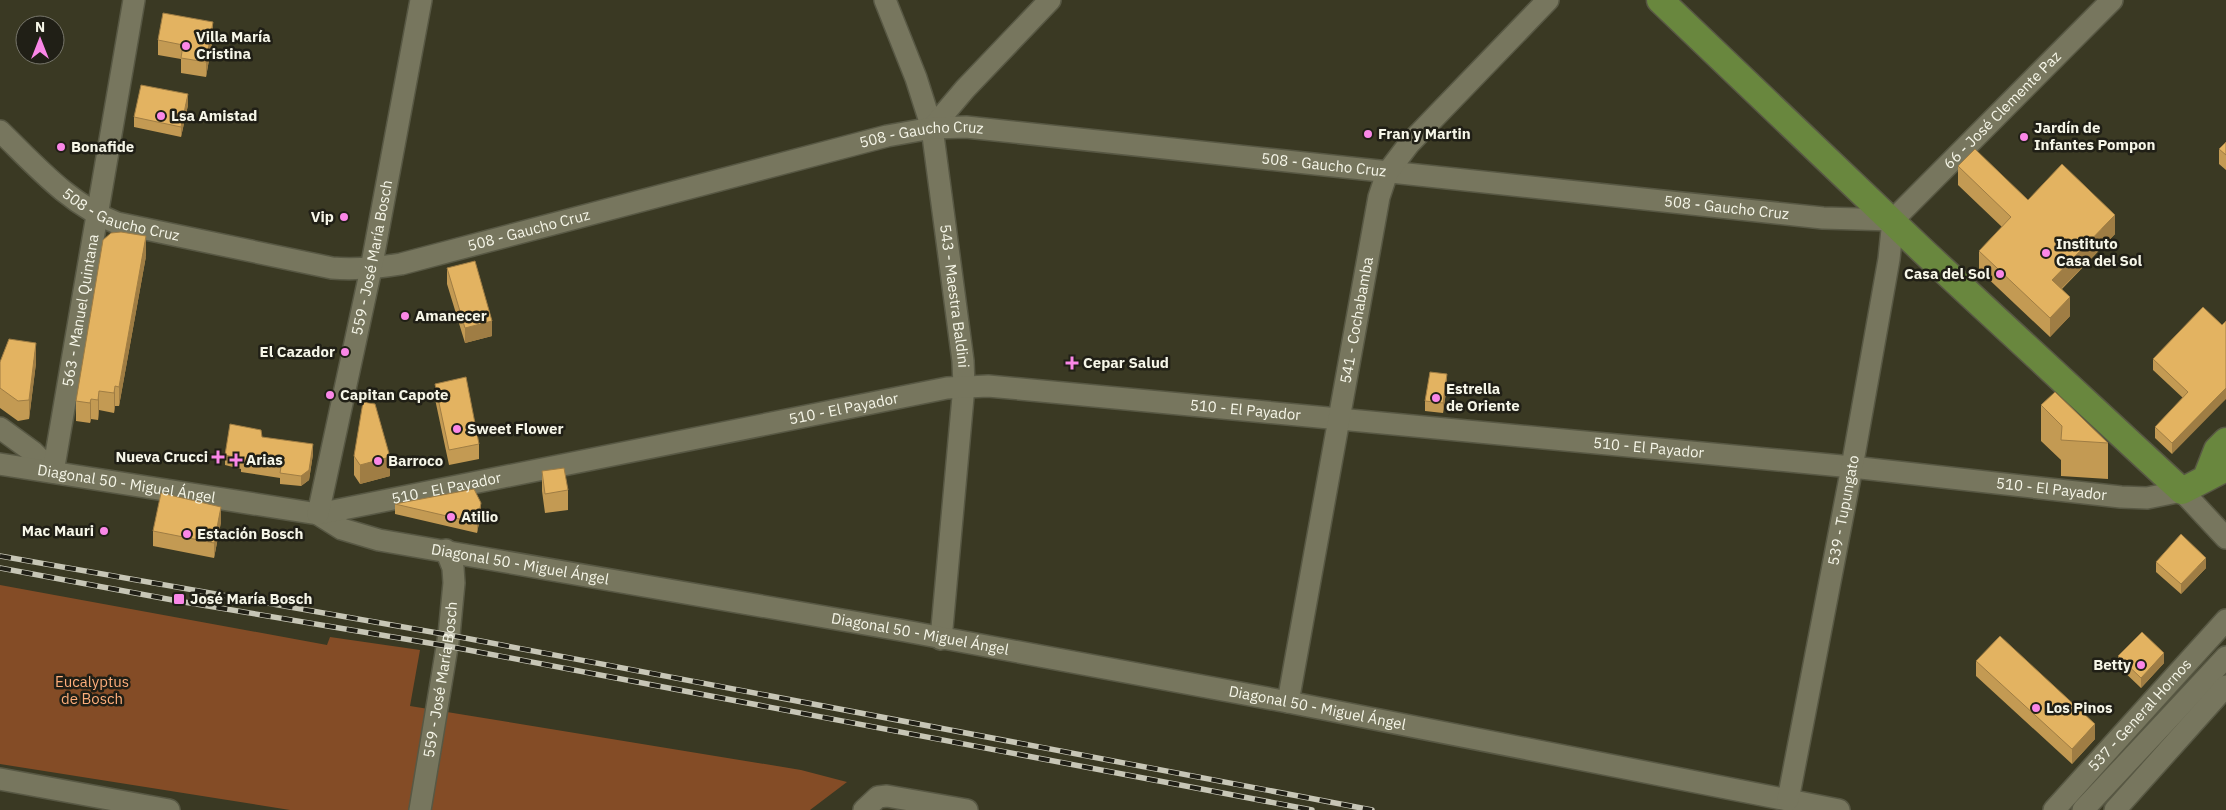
<svg xmlns="http://www.w3.org/2000/svg" width="2226" height="810" font-family="'IBM Plex Sans',sans-serif">
	<style>
		.green { fill: #844c26 }
		.lines { fill: none; stroke-linecap: round; stroke-linejoin: round }
		.minor-casing { stroke: #585844; stroke-width: 24 }
		.major-casing { stroke: #585844; stroke-width: 29 }
		.minor { stroke: #77765e; stroke-width: 21 }
		.major { stroke: #69873e; stroke-width: 26 }
		.rail-casing { stroke: #c7c6b6; stroke-width: 5.5 }
		.rail { stroke: #201f16; stroke-width: 4; stroke-dasharray: 11; stroke-linecap: butt }
		.wall { fill: #c39a53 }
		.shaded-wall { fill: #9f7d44 }
		.building { fill: #e3b361; stroke: #9f7d44 }
		.poi-dot { fill: #fa87e7; stroke: #201f16; stroke-width: 2 }
		.labels { text-anchor: middle; stroke-width: 5; stroke-linejoin: round; paint-order: stroke }
		.poi-label { font-size: 15px; font-weight: bold; fill: #f6f6e8; stroke: #201f16; text-anchor: start }
		.street-label { font-size: 15px; fill: #f6f6e8; stroke: #201f16 }
		.park-label { font-size: 15px; fill: #feae7b; stroke: #201f16 }
	</style>
	<rect width="100%" height="100%" fill="#3a3923"/>
	<path class="green" d="M0,585L327,645L330,637L420,650L410,706L801,770L847,782L810,810H290L0,764Z"/>
	<g class="lines">
		<defs>
			<g id="minor">
				<path id="s1" d="M885,0L916,78L932,128L963,361L964,386L941,639"/>
				<path d="M932,128L965,89L1050,0"/>
				<path id="s2" d="M0,131C36,166 70,205 117,223L332,268C356,270 377,268 401,264L887,136L932,128L966,127L1823,218L1893,220"/>
				<path id="s3" d="M1893,220L2112,0"/>
				<path d="M0,428L33,452L53,472"/>
				<path id="s4" d="M0,464L318,514L342,529L379,540L900,630L1288,702L1839,810"/>
				<path id="s5" d="M53,472L134,0"/>
				<path id="s6" d="M318,514L947,388L988,386L1852,467L2121,497L2147,498L2182,491L2226,538"/>
				<path id="s7" d="M318,514L371,269L421,0"/>
				<path id="s8" d="M1288,702L1379,197L1387,173L1409,144L1548,0"/>
				<path d="M0,779L169,810"/>
				<path id="s9" d="M1788,800L1852,467L1889,259L1893,220"/>
				<path id="s10" d="M420,810L449,635L454,583L453,568L446,550"/>
				<path d="M864,810L878,797L887,796L967,810"/>
				<path id="s11" d="M2054,810L2226,620"/>
				<path d="M2083,810L2226,657"/>
				<path d="M2115,810L2226,686"/>
			</g>
			<path id="major" d="M1660,0L1923,251L2182,491L2226,468
				M2206,478L2217,450L2226,441"/>
		</defs>
		<use href="#minor" class="minor-casing"/>
		<use href="#major" class="major-casing"/>
		<use href="#minor" class="minor"/>
		<use href="#major" class="major"/>
		<defs>
			<path id="rail" d="M0,556L449,635L1372,810
				M0,568L178,601L447,646L1312,810"/>
		</defs>
		<use href="#rail" class="rail-casing"/>
		<use href="#rail" class="rail"/>
	</g>
	<path class="wall" d="M213,37L206,77L181,73V59L158,55V40Z
		M188,105L181,137L134,127V117Z
		M2226,142V170L2219,164V149Z
		M1958,166L2028,200L2115,234L2062,289L2070,316L2050,337L1979,270V251L2002,227L1958,185Z
		M146,256L119,406H115L114,413L99,410L98,420L91,419L90,423L76,421V401Z
		M447,268L492,336L465,343L447,284Z
		M2222,325L2172,454L2155,438V427L2183,398L2153,370V359Z
		M0,362L36,363L29,419L18,421L0,408Z
		M435,384L479,444V459L449,465L435,399Z
		M1447,385L1443,413L1425,411V401Z
		M2041,405L2108,443V479L2061,476V460L2041,441Z
		M262,437L313,454L309,480L301,486L280,484V478L241,472V469L225,465V455Z
		M354,456L390,476L360,484L354,475Z
		M542,471L568,490V510L545,513L542,491Z
		M395,504L481,513L477,533L395,514Z
		M221,522L214,558L153,546V531Z
		M2156,562L2206,568L2181,594L2156,572Z
		M2118,656L2164,663L2141,688L2118,666Z
		M1976,661L2095,739L2072,764L1976,676Z"/>
	<path class="shaded-wall" d="M213,22V37L206,77V62Z
		M188,94V105L181,137V127Z
		M2115,215V234L2052,298V280Z
		M146,236V256L119,406V387Z
		M2070,297V316L2050,337V318Z
		M492,321V336L465,343V328Z
		M36,343V363L29,419V400Z
		M1447,374V385L1443,413V403Z
		M115,386V406L114,413V393Z
		M2226,388V399L2172,454V443Z
		M99,391V410L98,420V400Z
		M91,399V419L90,423V403Z
		M313,444V454L309,480L301,486V476Z
		M390,457V476L360,484V465Z
		M481,503V513L477,533V523Z
		M221,507V522L214,558V543Z
		M2206,558V568L2181,594V584Z
		M2164,653V663L2141,688V678Z
		M2095,724V739L2072,764V749Z"/>
	<path class="building" d="M163,13L213,22L206,62L181,58L183,45L158,40Z
		M141,85L188,94L181,127L134,117Z
		M2226,142V155L2219,149Z
		M1975,149L2028,200L2062,164L2115,215L2052,280L2070,297L2050,318L1979,251L2011,217L1958,166Z
		M121,232L146,236L119,387L115,386L114,393L99,391L98,400L91,399L90,403L76,401L103,240L111,233Z
		M475,261L492,321L465,328L447,268Z
		M2203,307L2222,325L2226,321V388L2172,443L2155,427L2188,392L2153,359Z
		M9,339L36,343L29,400L18,401L0,388V362Z
		M1430,372L1447,374L1443,403L1425,401Z
		M466,377L479,444L449,450L435,384Z
		M2055,392L2108,443L2061,440L2062,426L2041,405Z
		M363,402L375,404L390,457L360,465L354,456Z
		M230,424L261,430L262,437L313,444L309,470L301,476L280,473L281,467L241,462L242,459L225,455Z
		M564,468L568,490L545,494L542,471Z
		M474,489L481,503L477,523L395,504Z
		M161,493L221,507L214,543L153,531Z
		M2181,534L2206,558L2181,584L2156,562Z
		M2142,632L2164,653L2141,678L2118,656Z
		M2000,636L2095,724L2072,749L1976,661Z"/>
	<g class="poi-dot">
		<circle cx="186" cy="46" r="5"/>
		<circle cx="161" cy="116" r="5"/>
		<circle cx="1368" cy="134" r="5"/>
		<circle cx="2024" cy="137" r="5"/>
		<circle cx="61" cy="147" r="5"/>
		<circle cx="344" cy="217" r="5"/>
		<circle cx="2046" cy="253" r="5"/>
		<circle cx="2000" cy="274" r="5"/>
		<circle cx="405" cy="316" r="5"/>
		<circle cx="345" cy="352" r="5"/>
		<path d="M1069.5 355.5h5v5h5v5h-5v5h-5v-5h-5v-5h5z"/>
		<circle cx="330" cy="395" r="5"/>
		<circle cx="1436" cy="398" r="5"/>
		<circle cx="457" cy="429" r="5"/>
		<path d="M215.5 449.5h5v5h5v5h-5v5h-5v-5h-5v-5h5z"/>
		<path d="M233.5 452.5h5v5h5v5h-5v5h-5v-5h-5v-5h5z"/>
		<circle cx="378" cy="461" r="5"/>
		<circle cx="451" cy="517" r="5"/>
		<circle cx="104" cy="531" r="5"/>
		<circle cx="187" cy="534" r="5"/>
		<rect x="173" y="593" width="12" height="12" rx="2.5"/>
		<circle cx="2141" cy="665" r="5"/>
		<circle cx="2036" cy="708" r="5"/>
	</g>
	<g class="labels">
		<g class="poi-label">
			<text x="196" y="42">Villa María<tspan x="196" dy="17">Cristina</tspan></text>
			<text x="171" y="121">Lsa Amistad</text>
			<text x="2034" y="133">Jardín de<tspan x="2034" dy="17">Infantes Pompon</tspan></text>
			<text x="1378" y="139">Fran y Martin</text>
			<text x="71" y="152">Bonafide</text>
			<text x="334" y="222" text-anchor="end">Vip</text>
			<text x="2056" y="249">Instituto<tspan x="2056" dy="17">Casa del Sol</tspan></text>
			<text x="1990" y="279" text-anchor="end">Casa del Sol</text>
			<text x="415" y="321">Amanecer</text>
			<text x="335" y="357" text-anchor="end">El Cazador</text>
			<text x="1083" y="368">Cepar Salud</text>
			<text x="1446" y="394">Estrella<tspan x="1446" dy="17">de Oriente</tspan></text>
			<text x="340" y="400">Capitan Capote</text>
			<text x="467" y="434">Sweet Flower</text>
			<text x="208" y="462" text-anchor="end">Nueva Crucci</text>
			<text x="246" y="465">Arias</text>
			<text x="388" y="466">Barroco</text>
			<text x="461" y="522">Atilio</text>
			<text x="94" y="536" text-anchor="end">Mac Mauri</text>
			<text x="197" y="539">Estación Bosch</text>
			<text x="190" y="604">José María Bosch</text>
			<text x="2131" y="670" text-anchor="end">Betty</text>
			<text x="2046" y="713">Los Pinos</text>
		</g>
		<g class="street-label">
			<text dy="5" stroke="none"><textPath href="#s3" startOffset="155">66 - José Clemente Paz</textPath></text>
			<text dy="5" stroke="none"><textPath href="#s2" startOffset="976">508 - Gaucho Cruz</textPath></text>
			<text dy="5" stroke="none"><textPath href="#s2" startOffset="1381">508 - Gaucho Cruz</textPath></text>
			<text dy="5" stroke="none"><textPath href="#s2" startOffset="1786">508 - Gaucho Cruz</textPath></text>
			<text dy="5" stroke="none"><textPath href="#s2" startOffset="151">508 - Gaucho Cruz</textPath></text>
			<text dy="5" stroke="none"><textPath href="#s2" startOffset="571">508 - Gaucho Cruz</textPath></text>
			<text dy="5" stroke="none"><textPath href="#s7" startOffset="262">559 - José María Bosch</textPath></text>
			<text dy="5" stroke="none"><textPath href="#s1" startOffset="306">543 - Maestra Baldini</textPath></text>
			<text dy="5" stroke="none"><textPath href="#s5" startOffset="164">563 - Manuel Quintana</textPath></text>
			<text dy="5" stroke="none"><textPath href="#s8" startOffset="388">541 - Cochabamba</textPath></text>
			<text dy="5" stroke="none"><textPath href="#s6" startOffset="536">510 - El Payador</textPath></text>
			<text dy="5" stroke="none"><textPath href="#s6" startOffset="941">510 - El Payador</textPath></text>
			<text dy="5" stroke="none"><textPath href="#s6" startOffset="1346">510 - El Payador</textPath></text>
			<text dy="5" stroke="none"><textPath href="#s4" startOffset="128">Diagonal 50 - Miguel Ángel</textPath></text>
			<text dy="5" stroke="none"><textPath href="#s6" startOffset="131">510 - El Payador</textPath></text>
			<text dy="5" stroke="none"><textPath href="#s6" startOffset="1751">510 - El Payador</textPath></text>
			<text dy="5" stroke="none"><textPath href="#s9" startOffset="295">539 - Tupungato</textPath></text>
			<text dy="5" stroke="none"><textPath href="#s4" startOffset="532">Diagonal 50 - Miguel Ángel</textPath></text>
			<text dy="5" stroke="none"><textPath href="#s4" startOffset="938">Diagonal 50 - Miguel Ángel</textPath></text>
			<text dy="5" stroke="none"><textPath href="#s10" startOffset="132">559 - José María Bosch</textPath></text>
			<text dy="5" stroke="none"><textPath href="#s4" startOffset="1342">Diagonal 50 - Miguel Ángel</textPath></text>
			<text dy="5" stroke="none"><textPath href="#s11" startOffset="128">537 - General Hornos</textPath></text>
		</g>
		<g class="park-label">
			<text x="92" y="687">Eucalyptus<tspan x="92" dy="17">de Bosch</tspan></text>
		</g>
	</g>
	<g transform="translate(40 40)"><circle r="24" fill="#201f16" stroke="#76756a"/>
	<path d="M0-4L9 19L0 12L-9 19Z" fill="#fa87e7"/>
	<text y="-8" font-size="14" font-weight="bold" text-anchor="middle" fill="#f6f6e8">N</text>
	</g>
</svg>
